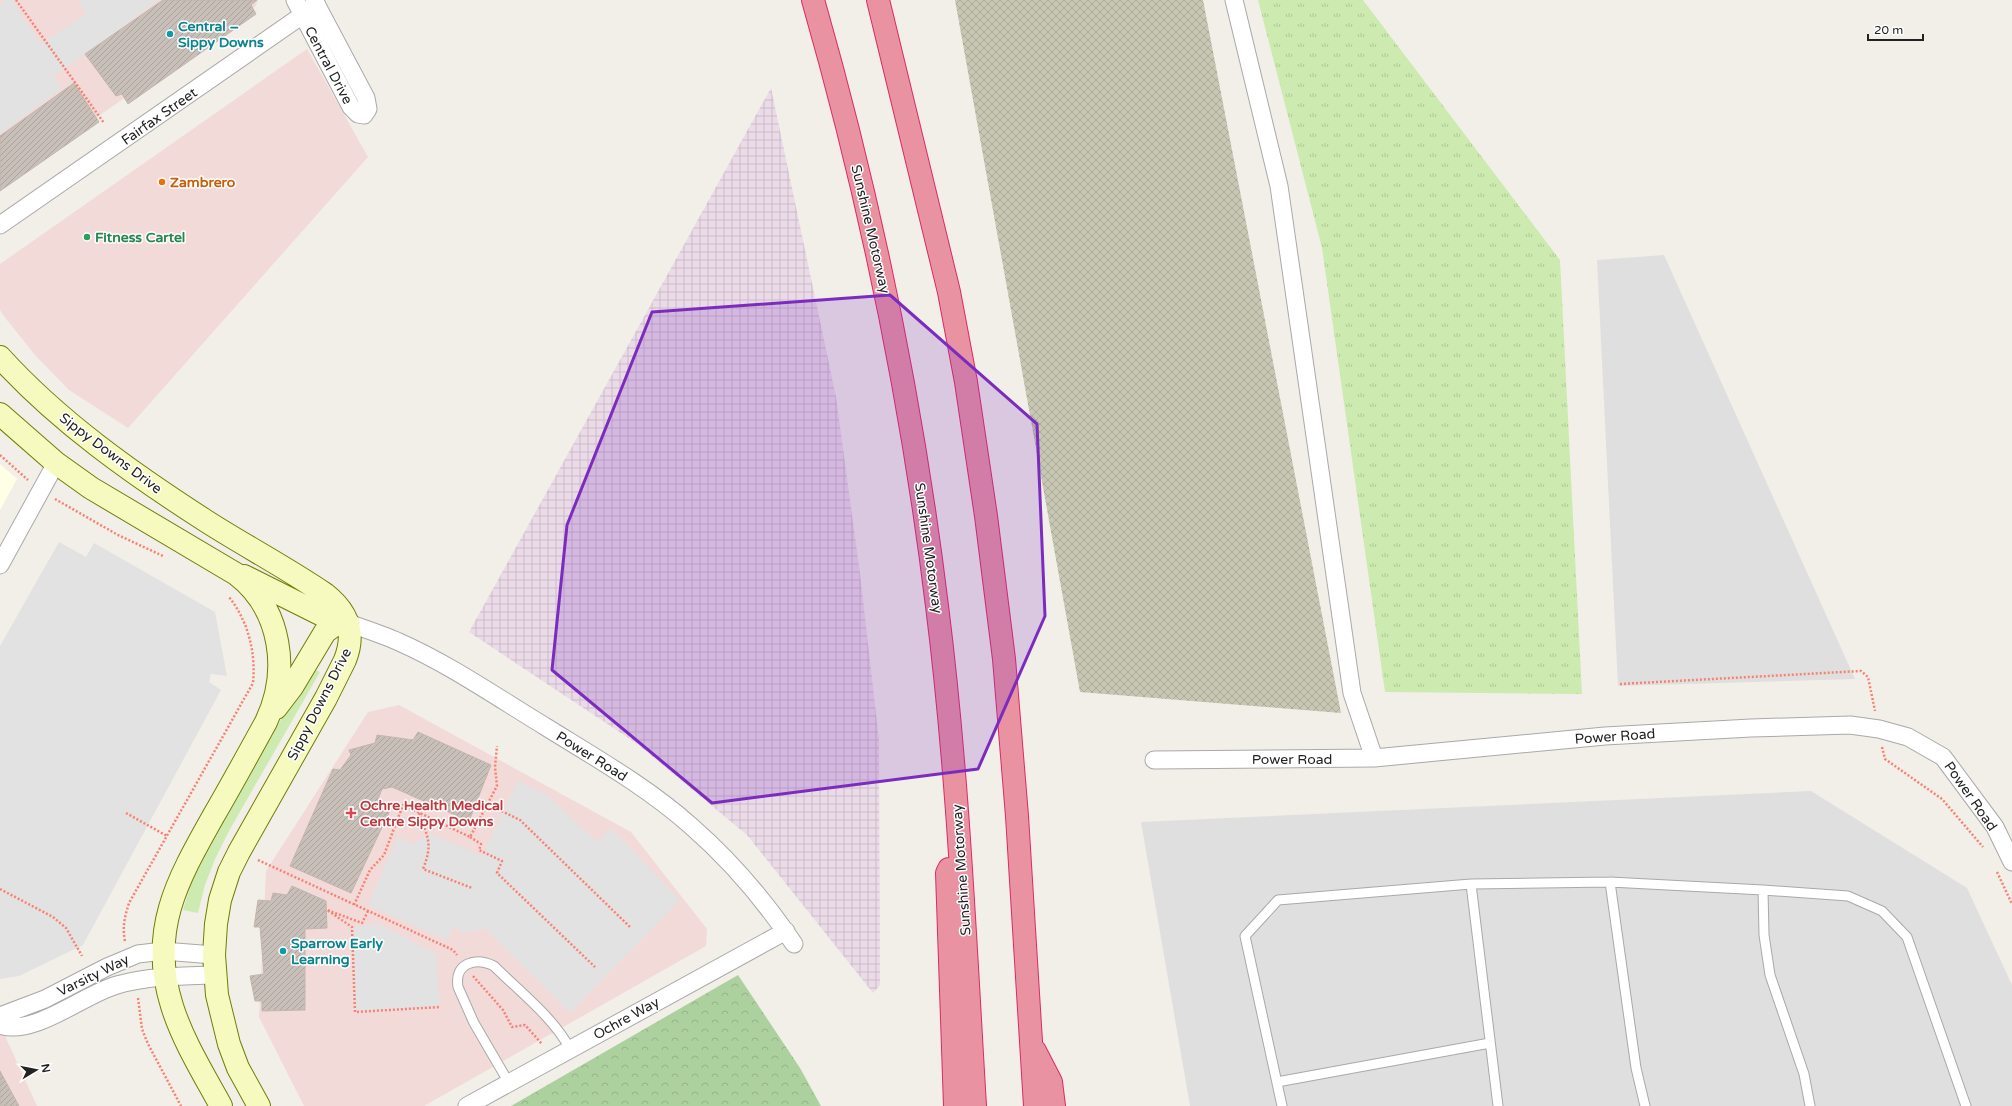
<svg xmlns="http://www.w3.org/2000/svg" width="2012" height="1106" font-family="'Varela Round',sans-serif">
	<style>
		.residential { fill: #e0dfdf }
		.commercial { fill: #f2dad9 }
		.industrial { fill: url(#industrial-grid) }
		.education { fill: #ffffe5 }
		.construction { fill: url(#construction-cross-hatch) }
		.grass { fill: url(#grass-tufts) }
		.forest { fill: url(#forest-crowns) }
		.garden { fill: #cdebb0 }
		.parking { fill: #e2e2e2 }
		.building { fill: url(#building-hatch); stroke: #c4b6ab }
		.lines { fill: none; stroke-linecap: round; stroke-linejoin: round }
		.service-casing { stroke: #a9a9a9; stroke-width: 11 }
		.minor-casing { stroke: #a9a9a9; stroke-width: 19 }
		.secondary-casing { stroke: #707d05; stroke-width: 24 }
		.motorway-casing { stroke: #dc2a67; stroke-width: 24 }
		.path { stroke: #fa8072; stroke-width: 2.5; stroke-dasharray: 2 2; stroke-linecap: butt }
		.service { stroke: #fff; stroke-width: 9 }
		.minor { stroke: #fff; stroke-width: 17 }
		.secondary { stroke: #f7fabf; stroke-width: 22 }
		.motorway { stroke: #e892a2; stroke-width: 22 }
		.marked { fill: #7b2cbf; fill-opacity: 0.2; stroke: #7b2cbf; stroke-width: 3; stroke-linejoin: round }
		.culture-dot { fill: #0f9aa8; stroke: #fff; stroke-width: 1.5 }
		.food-dot { fill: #e8710a; stroke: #fff; stroke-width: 1.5 }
		.leisure-dot { fill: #2e9e5b; stroke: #fff; stroke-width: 1.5 }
		.health-dot { fill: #e0444e; stroke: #fff; stroke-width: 1.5 }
		.labels { text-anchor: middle; stroke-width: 3; stroke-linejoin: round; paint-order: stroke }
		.culture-label { font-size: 14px; font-weight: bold; fill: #0d838f; stroke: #fff; text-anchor: start }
		.street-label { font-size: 14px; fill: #222; stroke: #fff }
		.food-label { font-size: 14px; font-weight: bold; fill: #c56008; stroke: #fff; text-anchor: start }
		.leisure-label { font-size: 14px; font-weight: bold; fill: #27864d; stroke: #fff; text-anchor: start }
		.health-label { font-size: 14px; font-weight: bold; fill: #be3a42; stroke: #fff; text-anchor: start }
	</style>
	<defs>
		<pattern id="industrial-grid" width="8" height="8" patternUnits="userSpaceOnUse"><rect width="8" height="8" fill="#ebdbe8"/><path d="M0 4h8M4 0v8" fill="none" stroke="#c9bcc7"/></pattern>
		<pattern id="construction-cross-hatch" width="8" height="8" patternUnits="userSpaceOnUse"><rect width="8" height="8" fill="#c7c7b4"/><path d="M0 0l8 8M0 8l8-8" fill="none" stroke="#abab9a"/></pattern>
		<pattern id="grass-tufts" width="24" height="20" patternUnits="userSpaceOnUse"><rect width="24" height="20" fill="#cdebb0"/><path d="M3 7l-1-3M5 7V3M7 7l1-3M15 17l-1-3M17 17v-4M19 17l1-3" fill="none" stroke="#b0c997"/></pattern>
		<pattern id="forest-crowns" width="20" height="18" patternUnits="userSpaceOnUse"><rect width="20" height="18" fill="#add19e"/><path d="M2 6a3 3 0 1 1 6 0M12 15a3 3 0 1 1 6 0" fill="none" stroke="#95b388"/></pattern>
		<pattern id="building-hatch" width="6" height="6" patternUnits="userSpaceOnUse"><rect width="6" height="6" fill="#c7bfb8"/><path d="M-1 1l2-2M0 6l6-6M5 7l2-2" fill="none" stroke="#aba49e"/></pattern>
	</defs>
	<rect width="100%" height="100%" fill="#f2efe9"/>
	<path class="residential" d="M1664,255L1855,679L1618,686L1597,260Z
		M1811,791L1967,888L2012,985V1106H1190L1141,822Z"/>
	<path class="commercial" d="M0,0H258L256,6L0,185Z
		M307,49L368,157L128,428L69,390L35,355L3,315L0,310V264Z
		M399,705L631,832L707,929L706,946L424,1106H304L259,1017L266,871L368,712Z
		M0,1025L37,1106H0Z"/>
	<path class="industrial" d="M771,88L836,397L860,574L879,740L880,985L873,993L747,835L636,743L469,632Z"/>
	<path class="education" d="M0,464L17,479L0,510Z"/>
	<path class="construction" d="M955,0H1203L1341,713L1080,692Z"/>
	<path class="grass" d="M1258,0H1363L1560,260L1582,694L1385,692L1322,248Z"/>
	<path class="forest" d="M738,975L800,1068L821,1106H511Z"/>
	<path class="garden" d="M311,668L320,672L229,831L215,859L205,885L198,913L183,910L191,884L210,842Z"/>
	<path class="parking" d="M6,0H12L41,44L86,14L79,3L84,0H159L54,76L62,88L0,134V4Z
		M59,542L86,557L94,543L215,612L227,676L211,674L209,682L221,690L83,945L19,976L0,979V646Z
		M518,780L548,796L597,842L611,828L680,900L570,1013L486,929L462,933L453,926L447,940L368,905L398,837L412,844L431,834L482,856Z
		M379,924L436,954L440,1007L355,1012L352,927Z"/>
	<path class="building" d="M163,0H257L251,5L256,14L128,104L122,94L116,96L85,54Z
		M74,83L99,122L0,191V136Z
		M418,732L491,765L469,821L392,787L382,789L378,799L392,806L351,893L290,866L333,769L340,770L351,755L349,750L375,743L377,735L413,740Z
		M292,886L326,901L327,928L305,929V1010L262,1011V1001H255L250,976L264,974L260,927H254L258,900L271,901L273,893L287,895Z
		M0,1071L19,1106H0Z"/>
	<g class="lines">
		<defs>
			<path id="service" d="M1610,882L1636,1068L1645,1106
				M1471,884L1498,1106
				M1763,890L1764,935L1770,975L1804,1074L1810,1106
				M1277,1082L1490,1043
				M509,1083L474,1023L458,987C454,963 475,957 494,966C519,991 554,1018 570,1049
				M1282,1106L1245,936L1278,900L1471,884L1610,882L1763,890L1848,896L1882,911L1907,937L1966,1106"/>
			<path id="minor" d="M295,0L351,107L358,114L364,115L368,109L366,98L314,0
				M1234,0L1279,186L1352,693L1374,758
				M0,225L317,5
				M0,565L56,463
				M348,623C365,629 383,635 399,642C451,665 498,698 546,727C596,758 647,787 691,826C730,860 765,901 794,944
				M1154,760L1374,758L1605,736L1751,728L1850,725L1879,729L1908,737L1943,757L1995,827L2012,862
				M0,1016L45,999L107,967L138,954L163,951L214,955
				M0,1025C34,1037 84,994 117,985C149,976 181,976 214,975
				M467,1106L786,931"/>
			<path id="secondary" d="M0,357C59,422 133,474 206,521C245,546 287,568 325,594C348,612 356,632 345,660L326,698L239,852L229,872L220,900L216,924L214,955L217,995L229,1044L238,1068L259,1106
				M0,414L56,463L91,488L236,574C282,609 290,672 266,722C249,753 232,784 214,815C178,879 148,930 172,1006C183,1041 203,1073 221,1106
				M244,576L324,616L348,623
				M276,708L292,687L325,632L336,624L348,623"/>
			<path id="motorway" d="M813,0C870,199 912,401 937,606C958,772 965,939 975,1106
				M878,0L949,292L966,382L986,516L1004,659L1017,816L1035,1106
				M949,869L947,873L955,1106
				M1035,1051L1051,1082L1054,1106"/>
		</defs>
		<use href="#service" class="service-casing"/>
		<use href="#minor" class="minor-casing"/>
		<use href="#secondary" class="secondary-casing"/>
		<use href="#motorway" class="motorway-casing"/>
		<path class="path" d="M16,0L104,123
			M0,455L28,480
			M55,499L118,535L163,556
			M1620,684L1861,671L1868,677L1875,711
			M1882,747L1885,759L1942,799L1983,847
			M487,804L520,820L631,928
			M126,813L167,836
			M419,813C428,838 433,844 423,869L472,888
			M470,837L481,844L479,850L502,861L497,873L595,967
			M258,860L453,950L457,955
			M1997,872L2012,904
			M0,889L53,917L66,928L82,956
			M354,905L370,870L384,855L403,805L470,837L497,786L495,767L497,746
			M368,911L362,923L327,910L352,927L355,1012L440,1007
			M125,941C122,927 125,916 129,903L253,683C256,652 248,621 229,597
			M473,976L503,1010L512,1027L525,1025L542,1044
			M138,998L142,1029L148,1044L181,1106"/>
		<use href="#service" class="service"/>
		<use href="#minor" class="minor"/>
		<use href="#secondary" class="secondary"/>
		<use href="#motorway" class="motorway"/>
	</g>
	<path class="marked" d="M890,295L1037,424L1045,616L978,769L712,803L552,670L567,525L652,312Z"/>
	<g class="culture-dot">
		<circle cx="170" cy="34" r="4"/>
		<circle cx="283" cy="951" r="4"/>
	</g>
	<circle class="food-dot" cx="162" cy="182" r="4"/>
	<circle class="leisure-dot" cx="87" cy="237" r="4"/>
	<path class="health-dot" d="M349 807h4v4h4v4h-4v4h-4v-4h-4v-4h4z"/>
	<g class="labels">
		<g class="culture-label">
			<text x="178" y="31">Central –<tspan x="178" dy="16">Sippy Downs</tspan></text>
			<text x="291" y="948">Sparrow Early<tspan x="291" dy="16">Learning</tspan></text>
		</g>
		<g class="street-label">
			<text transform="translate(329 65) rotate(62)" y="5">Central Drive</text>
			<text transform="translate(159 116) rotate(-35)" y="5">Fairfax Street</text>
			<text transform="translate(871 229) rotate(77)" y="5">Sunshine Motorway</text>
			<text transform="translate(111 453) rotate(37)" y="5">Sippy Downs Drive</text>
			<text transform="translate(929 548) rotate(82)" y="5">Sunshine Motorway</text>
			<text transform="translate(319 704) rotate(-63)" y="5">Sippy Downs Drive</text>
			<text transform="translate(1615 736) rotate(-4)" y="5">Power Road</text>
			<text transform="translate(592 756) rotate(32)" y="5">Power Road</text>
			<text x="1292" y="764">Power Road</text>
			<text transform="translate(1971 796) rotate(55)" y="5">Power Road</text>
			<text transform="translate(961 870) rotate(-94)" y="5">Sunshine Motorway</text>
			<text transform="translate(93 975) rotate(-26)" y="5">Varsity Way</text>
			<text transform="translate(626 1018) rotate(-29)" y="5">Ochre Way</text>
		</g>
		<g class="food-label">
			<text x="170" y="187">Zambrero</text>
		</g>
		<g class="leisure-label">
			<text x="95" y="242">Fitness Cartel</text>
		</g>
		<g class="health-label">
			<text x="360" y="810">Ochre Health Medical<tspan x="360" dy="16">Centre Sippy Downs</tspan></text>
		</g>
	</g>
	<g transform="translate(36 1070) rotate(80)" stroke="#ffffff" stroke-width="3" paint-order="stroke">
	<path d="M0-3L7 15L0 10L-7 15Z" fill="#222222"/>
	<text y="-6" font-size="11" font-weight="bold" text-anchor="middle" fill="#222222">N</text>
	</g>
	<path d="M1868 34v6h55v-6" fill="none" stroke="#222222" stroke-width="2"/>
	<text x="1874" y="34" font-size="12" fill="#222222" stroke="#ffffff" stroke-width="3" paint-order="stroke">20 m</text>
</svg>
